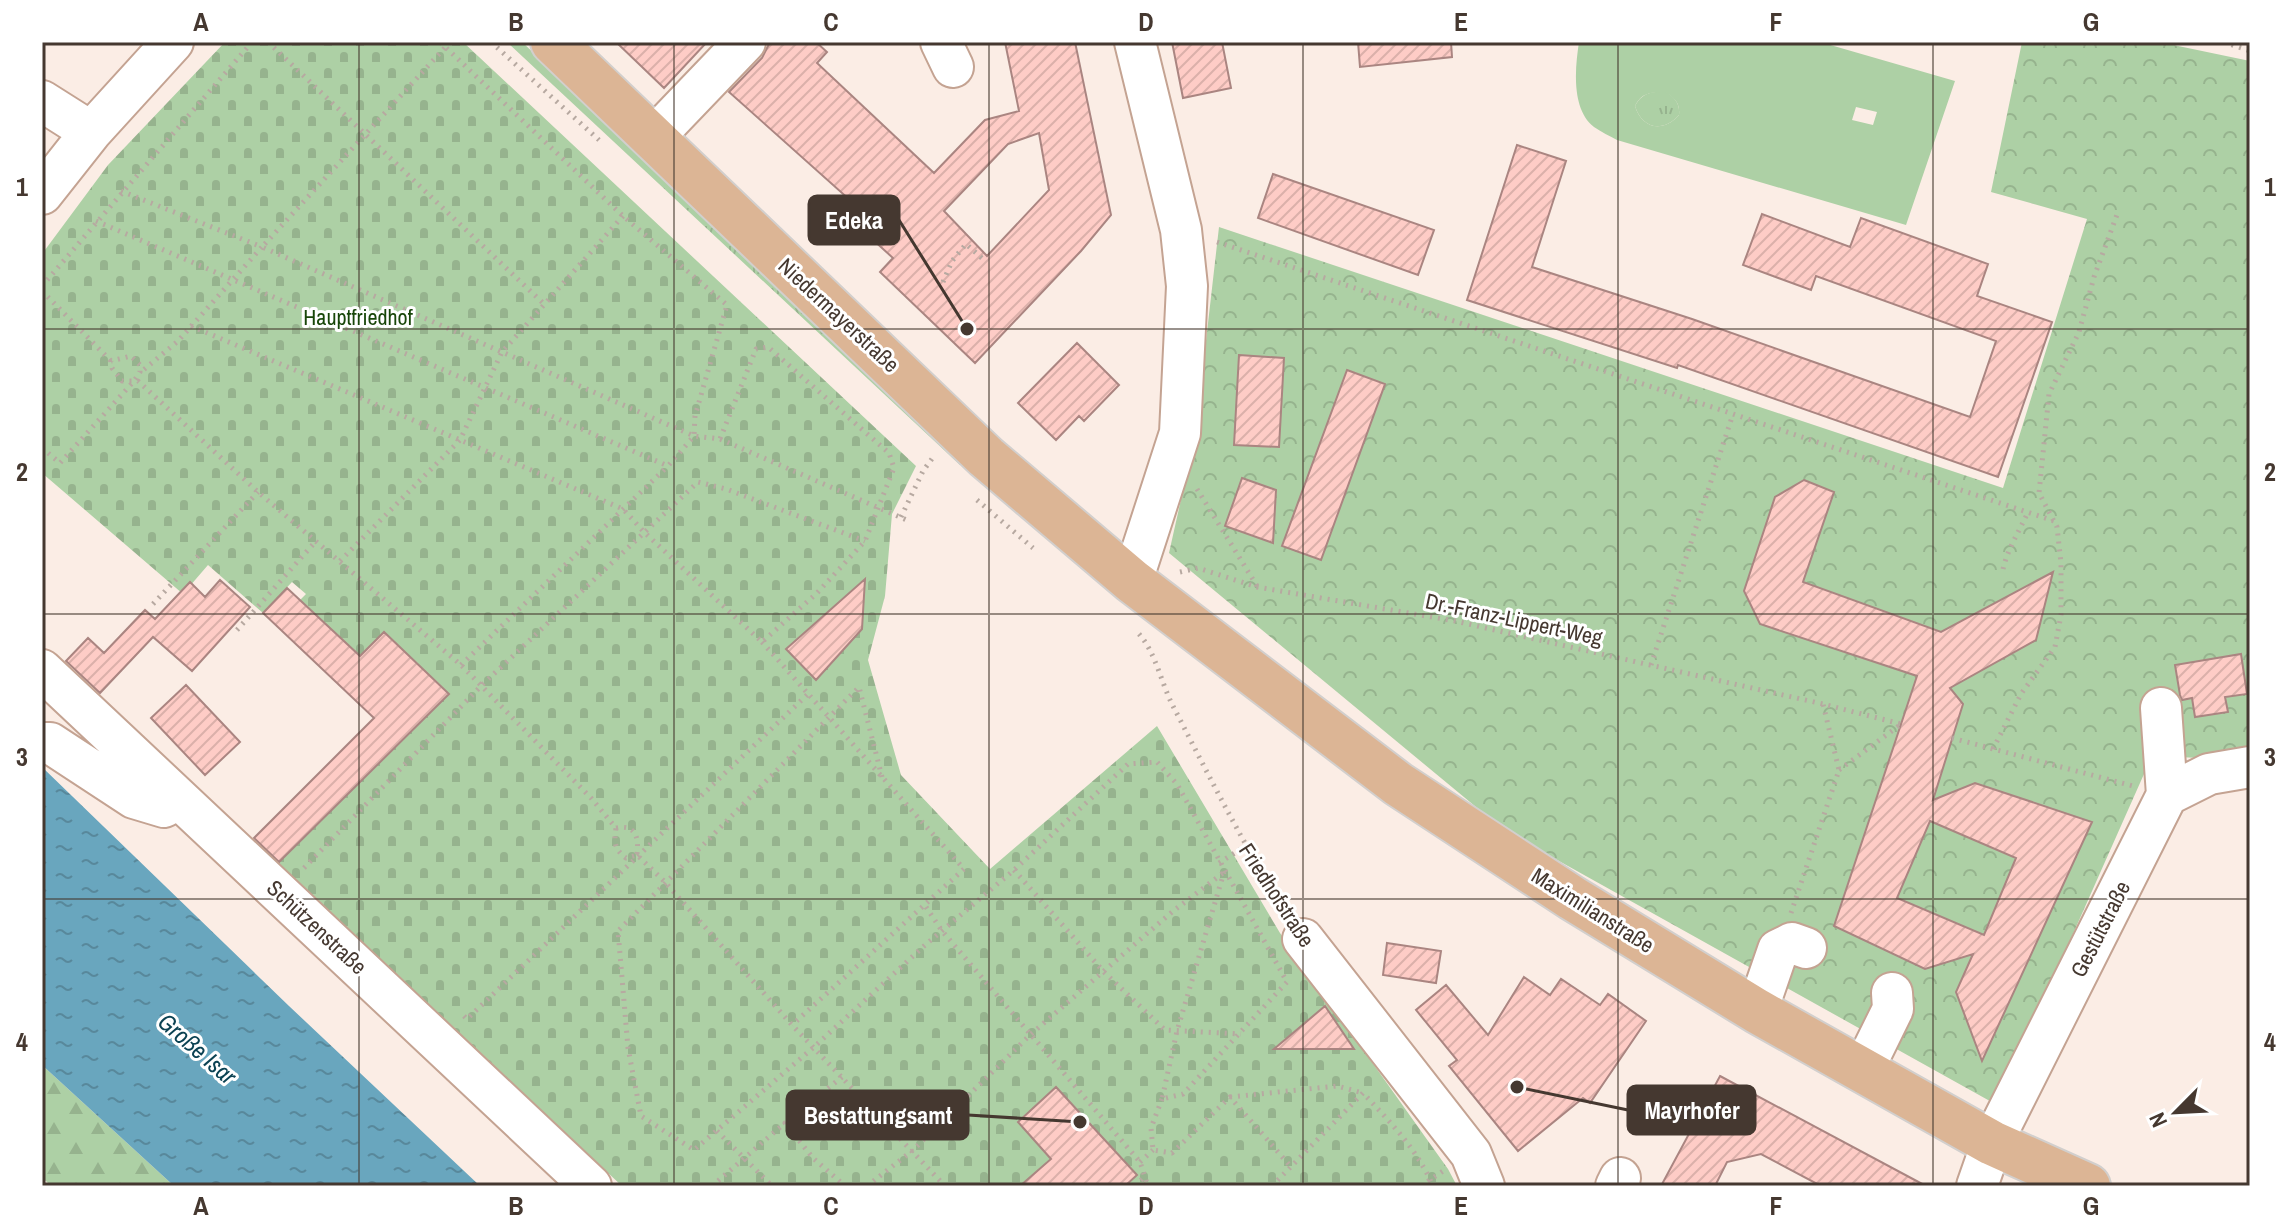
<svg xmlns="http://www.w3.org/2000/svg" width="2292" height="1228" font-family="'Archivo Narrow',sans-serif">
	<style>
		.grass { fill: url(#grass-tufts) }
		.forest { fill: url(#forest-firs) }
		.cemetery { fill: url(#cemetery-stones) }
		.park { fill: url(#park-crowns) }
		.pitch { fill: #add0a5; fill-rule: evenodd }
		.water { fill: url(#water-ripples) }
		.building { fill: url(#building-hatch); stroke: #aa8581; stroke-width: 2; fill-rule: evenodd }
		.lines { fill: none; stroke-linecap: round; stroke-linejoin: round }
		.minor-casing { stroke: #c4a392; stroke-width: 44 }
		.major-casing { stroke: #d2cfcd; stroke-width: 48 }
		.path { stroke: #b7a9a1; stroke-width: 5; stroke-dasharray: 2 6; stroke-linecap: butt }
		.minor { stroke: #fff; stroke-width: 40 }
		.major { stroke: #dcb595; stroke-width: 44 }
		.grid { fill: none; stroke: #453830; stroke-width: 2; stroke-opacity: 0.55 }
		.labels { text-anchor: middle; stroke-width: 6; stroke-linejoin: round; paint-order: stroke }
		.street-label { font-size: 22px; fill: #453830; stroke: #fff }
		.park-label { font-size: 22px; fill: #184609; stroke: #fff }
		.water-label { font-size: 24px; font-style: italic; fill: #0b4253; stroke: #fff }
		.leader { fill: none; stroke: #453830; stroke-width: 3 }
		.callout-dot { fill: #453830; stroke: #fff; stroke-width: 3 }
		.callout { fill: #453830; stroke: #453830; stroke-width: 3 }
		.callout-label { font-size: 24px; text-anchor: middle; font-weight: bold; fill: #fff }
		.neatline { fill: none; stroke: #453830; stroke-width: 3 }
		.grid-label { font-size: 26px; text-anchor: middle; font-weight: bold; fill: #453830 }
	</style>
	<defs>
		<pattern id="grass-tufts" width="24" height="20" patternUnits="userSpaceOnUse" patternTransform="scale(2)"><rect width="24" height="20" fill="#add0a5"/><path d="M3 7l-1-3M5 7V3M7 7l1-3M15 17l-1-3M17 17v-4M19 17l1-3" fill="none" stroke="#96b38e"/></pattern>
		<pattern id="forest-firs" width="22" height="20" patternUnits="userSpaceOnUse" patternTransform="scale(2)"><rect width="22" height="20" fill="#add0a5"/><path d="M5 1l3.5 6h-7zM16 11l3.5 6h-7z" fill="#96b38e"/></pattern>
		<pattern id="cemetery-stones" width="16" height="16" patternUnits="userSpaceOnUse" patternTransform="scale(2)"><rect width="16" height="16" fill="#add0a5"/><path d="M2 7V4a2 2 0 0 1 4 0v3zM10 15v-3a2 2 0 0 1 4 0v3z" fill="#96b38e"/></pattern>
		<pattern id="park-crowns" width="20" height="18" patternUnits="userSpaceOnUse" patternTransform="scale(2)"><rect width="20" height="18" fill="#add0a5"/><path d="M2 6a3 3 0 1 1 6 0M12 15a3 3 0 1 1 6 0" fill="none" stroke="#96b38e"/></pattern>
		<pattern id="water-ripples" width="26" height="14" patternUnits="userSpaceOnUse" patternTransform="scale(2)"><rect width="26" height="14" fill="#69a6be"/><path d="M2 4q2-2 4 0t4 0M15 11q2-2 4 0t4 0" fill="none" stroke="#58889b"/></pattern>
		<pattern id="building-hatch" width="6" height="6" patternUnits="userSpaceOnUse" patternTransform="scale(2)"><rect width="6" height="6" fill="#feccc6"/><path d="M-1 1l2-2M0 6l6-6M5 7l2-2" fill="none" stroke="#dbb0aa"/></pattern>
	</defs>
	<rect width="100%" height="100%" fill="#fbede5"/>
	<path class="grass" d="M507,42H522L902,399L964,460L960,465Z
		M1665,91C1675,98 1680,103 1679,115C1663,133 1642,129 1635,106C1642,93 1651,92 1665,91Z"/>
	<path class="forest" d="M42,1065L174,1186H52L42,1178Z"/>
	<path class="cemetery" d="M225,42H463L916,466L892,514L885,596L868,660L901,775L990,869L1157,726L1280,933L1448,1169L1457,1186H653L650,1183L647,1186H622L277,864L449,694L384,632L360,656L300,600L306,594L292,582L263,613L208,565L183,594L42,473V254L108,165Z"/>
	<path class="park" d="M2022,42H2159L2250,61V760L2152,756L1997,1105L1505,831L1169,553L1195,437L1219,227L2003,488L2087,219L1991,192Z"/>
	<path class="pitch" d="M1579,42H1820L1955,81L1906,225L1617,140C1610,136 1601,132 1594,127C1571,109 1575,68 1579,42ZM1665,92C1675,98 1680,103 1679,115C1663,133 1642,129 1635,106C1641,93 1651,92 1665,92ZM1856,107L1877,112L1873,125L1852,120Z"/>
	<path class="water" d="M42,767L289,1006L480,1186H174L42,1065Z"/>
	<path class="building" d="M616,42H707L664,88Z
		M770,42H816L827,52L817,63L934,173L985,120L1019,111L1005,42H1075L1111,215L1081,251L975,363L880,272L893,258L850,219L860,209L729,92L762,58ZM1039,133L1049,190L987,256L944,211L1008,144Z
		M1172,42H1222L1231,88L1183,98Z
		M1358,42H1451L1452,57L1360,67Z
		M1517,145L1566,161L1532,267L1692,319L1970,417L1996,341L1816,276L1811,290L1743,265L1762,214L1850,247L1861,218L1988,264L1977,296L2052,322L1998,477L1678,365L1677,368L1467,300Z
		M1273,174L1434,230L1418,275L1258,218Z
		M1077,343L1119,385L1084,421L1079,416L1056,440L1018,403Z
		M1239,355L1284,358L1279,447L1234,445Z
		M1347,370L1385,384L1321,560L1282,546Z
		M1242,478L1276,490L1273,543L1225,526Z
		M1804,480L1834,492L1803,582L1941,632L2053,572L2036,640L1950,688L1963,704L1933,800L1975,783L2092,822L1982,1061L1956,992L1973,954L1925,969L1834,926L1917,676L1760,624L1744,591L1775,497ZM1930,821L2016,858L1984,935L1897,898Z
		M865,579L862,629L816,680L786,649Z
		M220,580L250,607L192,671L153,637L100,693L66,661L88,638L104,653L145,610L155,619L190,582L205,597Z
		M287,588L360,656L384,632L449,694L279,862L254,838L374,718L263,613Z
		M2241,654L2247,694L2225,697L2228,712L2195,717L2192,698L2182,700L2180,695L2175,665Z
		M186,685L240,742L205,775L151,718Z
		M1387,943L1441,951L1436,983L1383,975Z
		M1524,977L1550,995L1561,979L1600,1005L1608,994L1646,1021L1590,1103L1583,1098L1518,1151L1449,1066L1457,1060L1416,1010L1446,985L1488,1035Z
		M1325,1006L1354,1049H1274Z
		M1720,1076L1926,1186H1821L1761,1154L1727,1162L1715,1186H1661Z
		M1056,1087L1137,1175L1125,1186H1020L1051,1159L1018,1122Z"/>
	<g class="lines">
		<defs>
			<path id="minor" d="M941,42L953,67
				M42,101L91,132
				M653,138L745,42
				M42,194L91,132L173,42
				M1132,581L1180,433L1187,286L1181,230L1135,42
				M42,670L591,1186
				M2161,708L2167,795
				M42,743H50L134,798L164,807
				M1303,939L1471,1154L1484,1186
				M1757,1011L1778,950L1792,943L1806,948
				M1863,1070L1893,1009L1892,993
				M1616,1186L1620,1178
				M1977,1186L1992,1143L2167,795L2209,774L2250,767"/>
			<path id="major" d="M553,42L986,457L1132,581L1398,784L1572,898L1757,1011L1992,1143L2088,1186"/>
		</defs>
		<use href="#minor" class="minor-casing"/>
		<use href="#major" class="major-casing"/>
		<path class="path" d="M268,42L544,304
			M450,42L262,247L694,436L720,439L909,521
			M491,42L599,140
			M2224,42L2250,51
			M121,191L262,247L178,341L141,372
			M96,221L668,466L694,436L695,416L727,305L623,216L440,42
			M1217,242L2054,521
			M943,282L952,261L966,244L984,260
			M42,286L252,42
			M42,291L111,361
			M191,326L623,509L644,532L762,642L817,593L865,541L894,468L889,453L768,347L756,349L720,439
			M42,448L60,463L134,381L140,372V365L131,356L111,361L112,368L122,381H138L258,492L461,665L591,798L616,828C614,842 614,849 626,858L637,855L664,881L792,1025L945,1186
			M1197,489L1257,586
			M977,500L1033,548
			M901,517L923,471L934,456
			M340,561L460,440L502,352L623,216
			M2003,569C2008,548 2019,532 2028,512
			M1180,572L1198,568L1257,587L1455,621L1823,704L1901,724
			M153,604L258,492
			M237,630L316,541
			M1139,634C1156,653 1161,683 1173,706C1209,776 1243,844 1285,911
			M762,642L964,869L792,1025
			M461,665L668,466
			M1651,665L1733,414
			M1952,738L2133,786
			M1993,749L2021,694L2055,647L2061,615V563L2057,527L2039,493L2049,394L2079,332L2094,277L2118,212
			M1839,770L1900,725
			M882,777L859,687L618,931L628,1048L641,1116L694,1150L814,1047L924,946L1014,870L1128,764L1157,762L1177,784L1287,982L1183,1094L1162,1099L1177,1031L1224,872
			M616,828C636,824 639,838 637,854
			M1219,863L1244,847
			M304,868L482,685L698,482L726,489L865,541
			M1014,870L1104,972L1165,1030L1241,1034
			M926,907L942,931L1140,1162L1148,1186
			M1791,913L1839,770L1823,704
			M464,1016L467,1019L808,694
			M842,1077L785,1123L813,1158L845,1186
			M1230,1097L1337,1086L1363,1093
			M1162,1099L1151,1128L1153,1150L1172,1153L1230,1097L1292,1168
			M807,1105L825,1129L846,1139
			M717,1131L772,1186
			M1140,1162L1153,1150
			M712,1186L785,1123
			M867,1186L912,1151L1030,1035L1172,912L1223,873
			M1135,1186L1145,1176
			M1272,1186L1363,1093C1390,1122 1417,1149 1433,1186
			M1421,1186L1443,1171"/>
		<use href="#minor" class="minor"/>
		<use href="#major" class="major"/>
	</g>
	<path class="grid" d="M359,42V1186M674,42V1186M989,42V1186M1303,42V1186M1618,42V1186M1933,42V1186M42,329H2250M42,614H2250M42,899H2250"/>
	<g class="labels">
		<g class="street-label">
			<text transform="translate(839 315) rotate(43)" y="8">Niedermayerstraße</text>
			<text transform="translate(1514 619) rotate(12)" y="8">Dr.-Franz-Lippert-Weg</text>
			<text transform="translate(1277 895) rotate(57)" y="8">Friedhofstraße</text>
			<text transform="translate(1593 910) rotate(32)" y="8">Maximilianstraße</text>
			<text transform="translate(317 927) rotate(43)" y="8">Schützenstraße</text>
			<text transform="translate(2100 929) rotate(-63)" y="8">Gestütstraße</text>
		</g>
		<g class="park-label">
			<text x="358" y="325">Hauptfriedhof</text>
		</g>
		<g class="water-label">
			<text transform="translate(197 1049) rotate(41)" y="8">Große Isar</text>
		</g>
	</g>
	<path class="leader" d="M967 329L899 220M1517 1087L1628 1110M1080 1122L968 1115"/>
	<g class="callout-dot">
		<circle cx="967" cy="329" r="8"/>
		<circle cx="1517" cy="1087" r="8"/>
		<circle cx="1080" cy="1122" r="8"/>
	</g>
	<g class="callout">
		<rect x="809" y="196" width="90" height="48" rx="8"/>
		<rect x="1628" y="1086" width="127" height="48" rx="8"/>
		<rect x="787" y="1091" width="181" height="48" rx="8"/>
	</g>
	<g class="callout-label">
		<text x="854" y="229">Edeka</text>
		<text x="1692" y="1119">Mayrhofer</text>
		<text x="878" y="1124">Bestattungsamt</text>
	</g>
	<rect width="2292" height="1228" fill="none" stroke="#ffffff" stroke-width="88"/>
	<g transform="translate(2176 1112) rotate(246)" stroke="#ffffff" stroke-width="6" paint-order="stroke">
	<path d="M0-6L14 30L0 20L-14 30Z" fill="#453830"/>
	<text y="-12" font-size="22" font-weight="bold" text-anchor="middle" fill="#453830">N</text>
	</g>
	<rect x="44" y="44" width="2204" height="1140" class="neatline"/>
	<g class="grid-label">
		<text x="201" y="31">A</text>
		<text x="516" y="31">B</text>
		<text x="831" y="31">C</text>
		<text x="1146" y="31">D</text>
		<text x="1461" y="31">E</text>
		<text x="1776" y="31">F</text>
		<text x="2091" y="31">G</text>
		<text x="22" y="196">1</text>
		<text x="2270" y="196">1</text>
		<text x="22" y="481">2</text>
		<text x="2270" y="481">2</text>
		<text x="22" y="766">3</text>
		<text x="2270" y="766">3</text>
		<text x="22" y="1051">4</text>
		<text x="2270" y="1051">4</text>
		<text x="201" y="1215">A</text>
		<text x="516" y="1215">B</text>
		<text x="831" y="1215">C</text>
		<text x="1146" y="1215">D</text>
		<text x="1461" y="1215">E</text>
		<text x="1776" y="1215">F</text>
		<text x="2091" y="1215">G</text>
	</g>
</svg>
